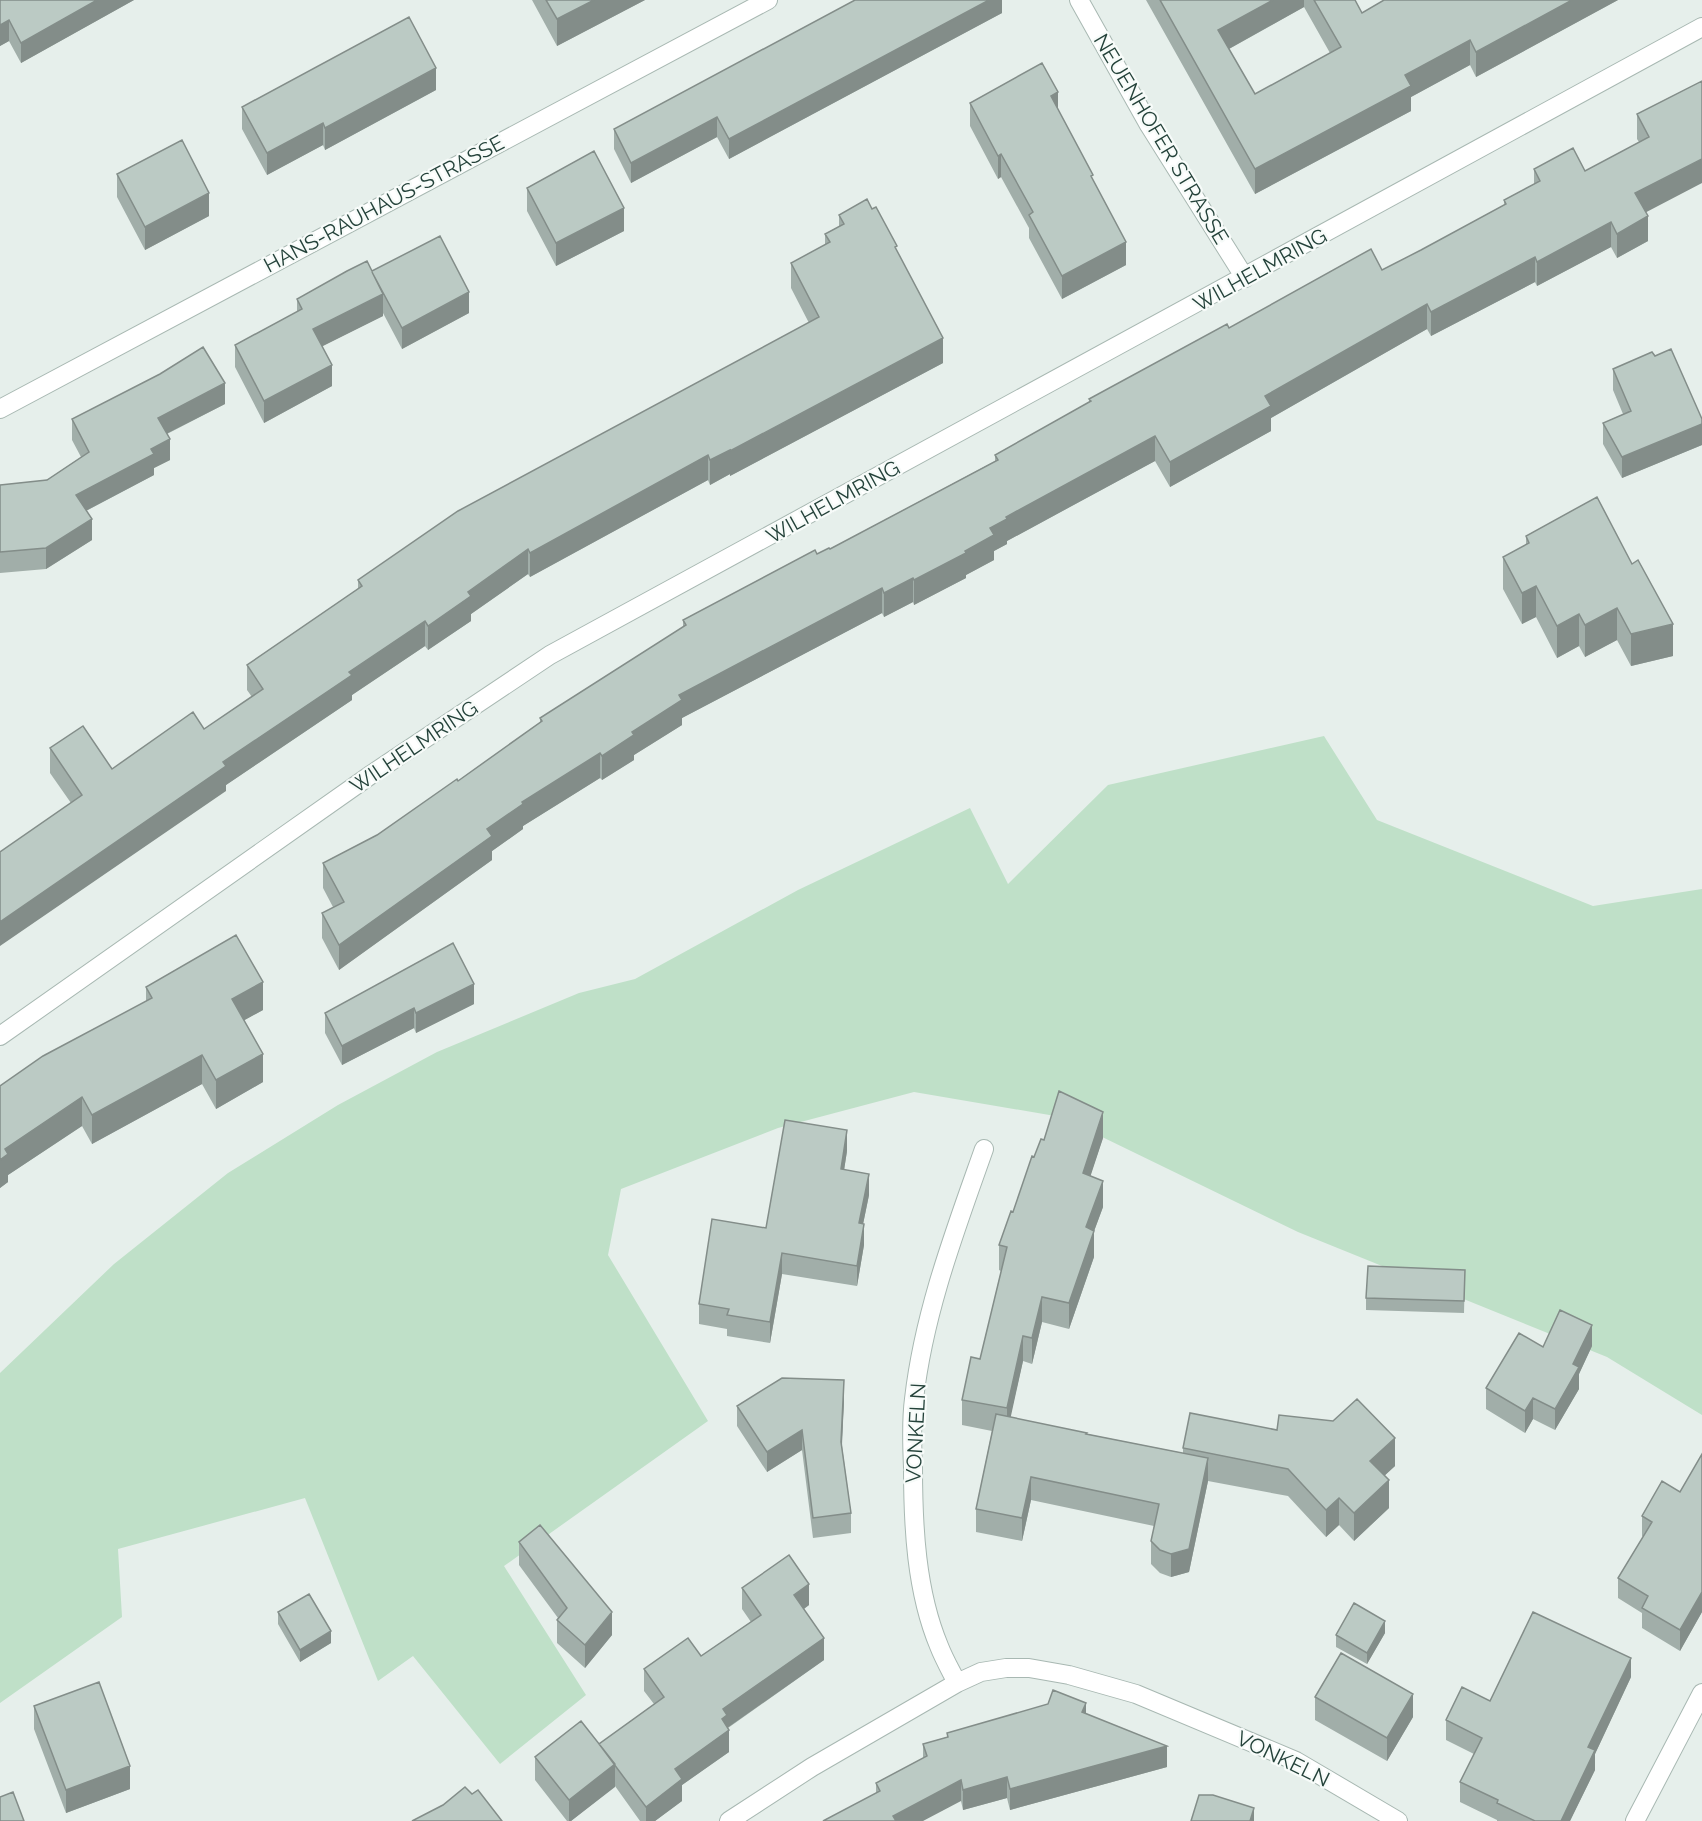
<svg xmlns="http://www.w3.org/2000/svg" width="1702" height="1821" font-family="Raleway,sans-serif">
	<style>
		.green { fill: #bfe0c8 }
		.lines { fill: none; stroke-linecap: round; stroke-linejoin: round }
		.minor-casing { stroke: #a8b8b2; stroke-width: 20 }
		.minor { stroke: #fff; stroke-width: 18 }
		.wall { fill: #a1aea9; fill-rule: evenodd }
		.shaded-wall { fill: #838d89 }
		.building { fill: #bbcac4; stroke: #838d89; stroke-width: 1.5 }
		.labels { text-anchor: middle; stroke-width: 4.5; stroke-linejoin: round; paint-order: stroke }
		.street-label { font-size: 21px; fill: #24423a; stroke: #f7fbf9 }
	</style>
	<rect width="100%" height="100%" fill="#e6efeb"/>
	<path class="green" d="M1324,736L1377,820L1593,906L1702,889V1415L1607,1357L1298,1232L1061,1117L914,1092L778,1128L621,1189L608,1255L708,1421L504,1566L586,1695L500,1764L413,1656L378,1681L305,1498L118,1549L122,1617L0,1703V1373L114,1264L228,1173L338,1105L437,1052L579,993L635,979L798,890L970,808L1008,884L1108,785Z"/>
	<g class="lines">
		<defs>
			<path id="minor" d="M1079,0L1149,125L1245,278
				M0,409L768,0
				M0,1036L372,774L550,655L1702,27
				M957,1683C951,1671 944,1659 939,1646C916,1591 913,1526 913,1467C912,1445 911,1421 914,1399C924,1312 955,1231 984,1149
				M729,1821L812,1767L957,1683L981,1672L1006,1668H1029L1069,1675L1136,1694L1296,1761L1398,1821
				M1635,1821L1702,1693"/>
		</defs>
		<use href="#minor" class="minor-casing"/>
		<use href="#minor" class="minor"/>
	</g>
	<path class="wall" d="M0,0H134L21,63L9,41L0,46Z
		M532,0H645L557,46Z
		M1002,0V13L729,159L717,137L631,183L614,149V129Z
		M1146,0H1355L1362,13L1384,0H1618L1476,77L1470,65L1411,97V111L1255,194ZM1304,7L1330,53L1255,94L1229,49Z
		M1702,81L1645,212L1648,241L1617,258L1611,247L1537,286L1535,282L1431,336L1427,329L1271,418V431L1170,487L1155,461L1007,541V544L994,551V560L966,575V578L914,605L913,602L884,617L882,613L682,718V725L634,755V760L602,780L600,778L523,826V829L492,851V860L339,970L322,938V913L333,907L323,888V863L377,835L458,781L540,723V718L683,627V620L817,554L830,549L995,461V455L1089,402V399L1229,328L1382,270L1421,250L1504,205V200L1534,184V169L1585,171L1639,142L1637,139V114Z
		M436,90L325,150L323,145L267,175L242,129V107Z
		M970,103L1058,109L1093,180L1126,265L1062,299L1029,238V228L1001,177L998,179L970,126Z
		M117,174L209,216L145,250L117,197Z
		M527,188L624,231L556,266L527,211Z
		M839,215L897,251L943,363L730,476V474L710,485L708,480L530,577L528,574L471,614V621L428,650L425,646L352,695V700L226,785V791L71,803L50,773V748L112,769L204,729L252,697L247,690V665L358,589V580L809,323L791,288V263L825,245V234L839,226Z
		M372,271L469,313L402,349L383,313V316L322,346L332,386L264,423L235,367V345L297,312V299Z
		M1613,369L1702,419V445L1622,478L1603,444V423L1623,414L1613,390Z
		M225,404L167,434L170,460L154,468V475L86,511L92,540L46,569L0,573V485L47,480L81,457L72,440V419Z
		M1597,497L1673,656L1631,666L1617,640L1585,657L1579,646L1557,658L1536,617L1522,624L1503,589V557L1526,545V536Z
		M146,987L263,1010L244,1020L263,1082L216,1109L202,1084L92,1144L82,1126L8,1175V1182L0,1188V1086L146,1001Z
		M474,1004L416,1033L414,1028L342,1065L325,1033V1013Z
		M1103,1138L1090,1176L1103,1207L1094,1231V1257L1069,1329L1042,1322L1032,1364L1023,1361L1010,1417L1087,1434L1183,1453V1448L1395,1466L1384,1476L1389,1508L1354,1541L1339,1525L1326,1537L1288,1496L1208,1481L1189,1572L1171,1577L1160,1573L1151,1564V1541L1154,1526L1031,1500L1022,1541L976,1532V1509L992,1431L962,1425V1400L980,1359L1001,1271L999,1270V1245L1013,1212L1034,1157L1044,1140Z
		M847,1151L844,1170L869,1195L863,1224L864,1245L857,1286L782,1274L770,1343L727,1336V1329L699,1324V1304L766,1228Z
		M1465,1270L1464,1313L1366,1310V1298Z
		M1592,1346L1579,1374V1389L1555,1430L1533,1419L1525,1433L1486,1409V1388L1543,1347Z
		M844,1400L842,1446L851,1513V1533L813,1538L802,1450L767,1472L737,1426V1406Z
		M1702,1454V1612L1680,1651L1642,1628V1613L1618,1598V1578L1643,1537L1642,1536V1516L1680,1492Z
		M519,1542L612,1635L585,1668L557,1643V1620L558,1618L519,1565Z
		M742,1588L809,1605L804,1609L824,1660L728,1728L729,1752L682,1785V1801L655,1821H640L615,1786L571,1821H567L535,1780V1757L599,1744L654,1704L644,1691V1669L701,1656L751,1622L742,1609Z
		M278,1612L331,1643L300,1662L278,1624Z
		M1385,1633L1367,1664L1336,1647V1635Z
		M1631,1677L1595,1754V1770L1570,1821H1497V1820L1460,1802V1782L1474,1754L1446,1740V1720L1490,1701Z
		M1315,1697L1413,1717L1387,1761L1315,1720Z
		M34,1706L130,1789L66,1813L34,1729Z
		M1086,1713L1167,1767L1010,1810L1007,1798L963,1810L961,1801L876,1794V1783L923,1758V1744L947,1737V1733Z"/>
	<path class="shaded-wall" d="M97,0H134L21,63V43Z
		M594,0H645L557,46V19Z
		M989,0H1002V13L729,159V139Z
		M1273,0H1304V7L1218,55V30Z
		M1572,0H1618L1476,77V52Z
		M9,20V41L0,46V25Z
		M1470,40V65L1411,97V111L1255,194V169L1405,75Z
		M436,68V90L325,150V128Z
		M1058,92V115L1051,96Z
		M717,117V137L631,183V163Z
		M323,123V145L267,175V153Z
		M1001,154V177L998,179V156Z
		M1702,159V183L1635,218V193Z
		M209,193V216L145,250V227Z
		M624,208V231L556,266V243Z
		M1648,216V241L1617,258V234Z
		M1611,222V247L1537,286V262Z
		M1126,242V265L1062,299V276Z
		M1535,257V282L1431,336V312Z
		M469,292V313L402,349V328Z
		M383,294V316L313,351V329Z
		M1427,304V329L1271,418V431L1170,487V462L1265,396Z
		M943,338V363L730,476V451Z
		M332,365V386L264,423V401Z
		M225,383V404L158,438V418Z
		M1702,424V445L1622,478V457Z
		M1155,436V461L1007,541V544L994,551V560L966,575V578L914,605V580L965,551L990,528L1006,517Z
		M170,439V460L154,468V475L76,516V495L151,449Z
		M730,450V474L710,485V460Z
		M708,455V480L530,577V553Z
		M92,519V540L46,569V548Z
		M528,549V574L471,614V621L428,650V626L468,592Z
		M913,578V602L884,617V593Z
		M1536,586V617L1522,624V593Z
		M882,588V613L682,718V725L634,755V760L602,780V756L679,695Z
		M1617,608V640L1585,657V625Z
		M1579,614V646L1557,658V626Z
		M425,621V646L352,695V700L226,785V791L0,946V922L349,672Z
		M1673,624V656L1631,666V634Z
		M600,753V778L523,826V829L492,851V860L339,970V945L522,802Z
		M263,982V1010L232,1027V999Z
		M474,984V1004L416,1033V1013Z
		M414,1008V1028L342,1065V1046Z
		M263,1054V1082L216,1109V1080Z
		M202,1055V1084L92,1144V1115Z
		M82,1097V1126L8,1175V1182L0,1188V1160L5,1149Z
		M1103,1112V1138L1083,1199V1173Z
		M847,1130V1151L841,1190V1169Z
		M869,1174V1195L859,1244V1223Z
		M1103,1181V1207L1086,1253V1227Z
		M864,1224V1245L857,1286V1266Z
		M1094,1231V1257L1069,1329V1303Z
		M782,1253V1274L770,1343V1322Z
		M1042,1297V1322L1032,1364V1338Z
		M1592,1325V1346L1579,1374V1389L1555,1430V1409L1573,1364Z
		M1023,1336V1361L1007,1434V1408Z
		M844,1380V1400L841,1461V1442Z
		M1533,1398V1419L1525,1433V1411Z
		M802,1430V1450L767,1472V1452Z
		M1395,1438V1466L1370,1489V1461Z
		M1208,1458V1481L1189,1572L1171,1577V1554Z
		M1031,1477V1500L1022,1541V1518Z
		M1389,1480V1508L1354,1541V1513Z
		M1339,1498V1525L1326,1537V1510Z
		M809,1584V1605L794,1616V1595Z
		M1702,1592V1612L1680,1651V1630Z
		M612,1612V1635L585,1668V1645Z
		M1385,1621V1633L1367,1664V1653Z
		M331,1631V1643L300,1662V1650Z
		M824,1638V1660L727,1728L729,1730V1752L682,1785V1801L655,1821H646V1807L675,1769L722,1719L723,1709Z
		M1631,1658V1677L1595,1754V1770L1570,1821H1561L1588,1747Z
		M1413,1694V1717L1387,1761V1738Z
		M1086,1703V1724L1082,1712Z
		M1167,1746V1767L1010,1810V1789Z
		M615,1764V1787L571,1821H569V1800Z
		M130,1766V1789L66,1813V1790Z
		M1007,1777V1798L963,1810V1790Z
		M961,1780V1801L923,1821H893V1816Z
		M1254,1808V1821H1250Z"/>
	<path class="building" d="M0,0H97L21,43L9,20L0,25Z
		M546,0H594L557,19Z
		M855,0H989L729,139L717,117L631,163L614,129Z
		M1160,0H1273L1218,30L1255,94L1341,47L1314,0H1355L1362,13L1384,0H1572L1476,52L1470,40L1405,75L1411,86L1255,169Z
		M409,17L436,68L325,128L323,123L267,153L242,107Z
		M1042,63L1058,92L1051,96L1093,175L1091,176L1126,242L1062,276L1029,215L1033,212L1001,154L998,156L970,103Z
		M1702,81V159L1635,193L1648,216L1617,234L1611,222L1537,262L1535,257L1431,312L1427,304L1265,396L1271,406L1170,462L1155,436L1006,517L1007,519L990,528L994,535L965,551L966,553L914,580L913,578L884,593L882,588L679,695L682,700L632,732L634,735L602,756L600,753L522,802L523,804L487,829L492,836L339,945L322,913L344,902L323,863L377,835L457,779L458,781L542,721L540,718L686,625L683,620L815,550L817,554L829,548L830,549L998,460L995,455L1091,401L1089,399L1227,324L1229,328L1371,249L1382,270L1421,250L1506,204L1504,200L1540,181L1534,169L1573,148L1585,171L1649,137L1637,114Z
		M182,140L209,193L145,227L117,174Z
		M594,151L624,208L556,243L527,188Z
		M867,199L872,209L876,207L897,246L895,247L943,338L730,451V450L710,460L708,455L530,553L528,549L468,592L471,596L428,626L425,621L349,672L352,675L223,762L226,766L0,922V852L82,795L50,748L83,726L112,769L193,712L204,729L263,689L247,665L362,586L358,580L458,511L819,317L791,263L830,242L825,234L844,224L839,215Z
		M440,236L469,292L402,328L372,272L383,294L313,329L332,365L264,401L235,345L302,309L297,299L347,271L367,261L372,271Z
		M203,347L225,383L158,418L170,439L151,449L154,454L76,495L92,519L46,548L0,552V485L47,480L89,452L72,419L160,374Z
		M1671,349L1702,419V424L1622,457L1603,423L1631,411L1613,369L1652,352L1655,356Z
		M1597,497L1632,564L1638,560L1673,624L1631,634L1617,608L1585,625L1579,614L1557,626L1536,586L1522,593L1503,557L1529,543L1526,536Z
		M236,935L263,982L232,999L263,1054L216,1080L202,1055L92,1115L82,1097L5,1149L8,1154L0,1160V1086L43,1056L152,998L146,987Z
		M453,943L474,984L416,1013L414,1008L342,1046L325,1013Z
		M1059,1091L1103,1112L1083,1173L1103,1181L1086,1227L1094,1231L1069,1303L1042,1297L1032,1338L1023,1336L1007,1408L962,1400L971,1357L980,1359L1007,1247L999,1245L1011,1211L1013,1212L1032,1156L1034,1157L1041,1139L1044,1140Z
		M785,1120L847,1130L841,1169L869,1174L859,1223L864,1224L857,1266L782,1253L770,1322L727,1315L729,1309L699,1304L712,1219L766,1228Z
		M1368,1266L1465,1270L1464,1301L1366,1298Z
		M1560,1310L1592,1325L1573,1364L1579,1367L1555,1409L1533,1398L1525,1411L1486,1388L1519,1333L1543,1347Z
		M782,1378L844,1380L841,1442L851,1513L813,1518L802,1430L767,1452L737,1406Z
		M1357,1399L1395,1438L1370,1461L1389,1480L1354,1513L1339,1498L1326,1510L1288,1469L1183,1448L1190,1413L1277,1430L1279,1415L1333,1421Z
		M996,1414L1087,1433L1086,1434L1208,1458L1189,1549L1171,1554L1160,1550L1151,1541L1159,1504L1031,1477L1022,1518L976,1509Z
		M1702,1454V1592L1680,1630L1642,1608L1648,1596L1618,1578L1652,1522L1642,1516L1662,1481L1680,1492Z
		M540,1525L612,1612L585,1645L557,1620L567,1608L519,1542Z
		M789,1555L809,1584L794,1595L824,1638L723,1709L727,1715L722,1719L729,1730L675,1769L682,1779L646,1807L599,1744L664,1697L644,1669L688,1638L701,1656L761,1615L742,1588Z
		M309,1594L331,1631L300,1650L278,1612Z
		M1354,1603L1385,1621L1367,1653L1336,1635Z
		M1533,1612L1631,1658L1588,1747L1595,1750L1561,1821H1535L1497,1803L1498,1800L1460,1782L1482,1738L1446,1720L1462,1687L1490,1701Z
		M1341,1653L1413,1694L1387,1738L1315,1697Z
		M99,1682L130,1766L66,1790L34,1706Z
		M1053,1690L1086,1703L1082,1712L1167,1746L1010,1789L1007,1777L963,1790L961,1780L893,1816L896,1821H823L880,1791L876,1783L927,1756L923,1744L948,1737L947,1733L1048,1704Z
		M581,1721L615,1764L569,1800L535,1757Z
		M465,1787L472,1794L478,1790L502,1821H412L443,1805Z
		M13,1792L24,1821H0V1797Z
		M1199,1795H1213L1254,1808L1250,1821H1191Z"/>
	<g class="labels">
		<g class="street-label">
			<text transform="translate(1161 139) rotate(59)" y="7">NEUENHOFER STRASSE</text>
			<text transform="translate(384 204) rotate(-28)" y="7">HANS-RAUHAUS-STRASSE</text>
			<text transform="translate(1260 270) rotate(-29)" y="7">WILHELMRING</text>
			<text transform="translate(833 502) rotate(-29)" y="7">WILHELMRING</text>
			<text transform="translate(414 747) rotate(-34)" y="7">WILHELMRING</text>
			<text transform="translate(916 1433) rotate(-87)" y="7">VONKELN</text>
			<text transform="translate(1283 1759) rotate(26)" y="7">VONKELN</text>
		</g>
	</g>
</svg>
